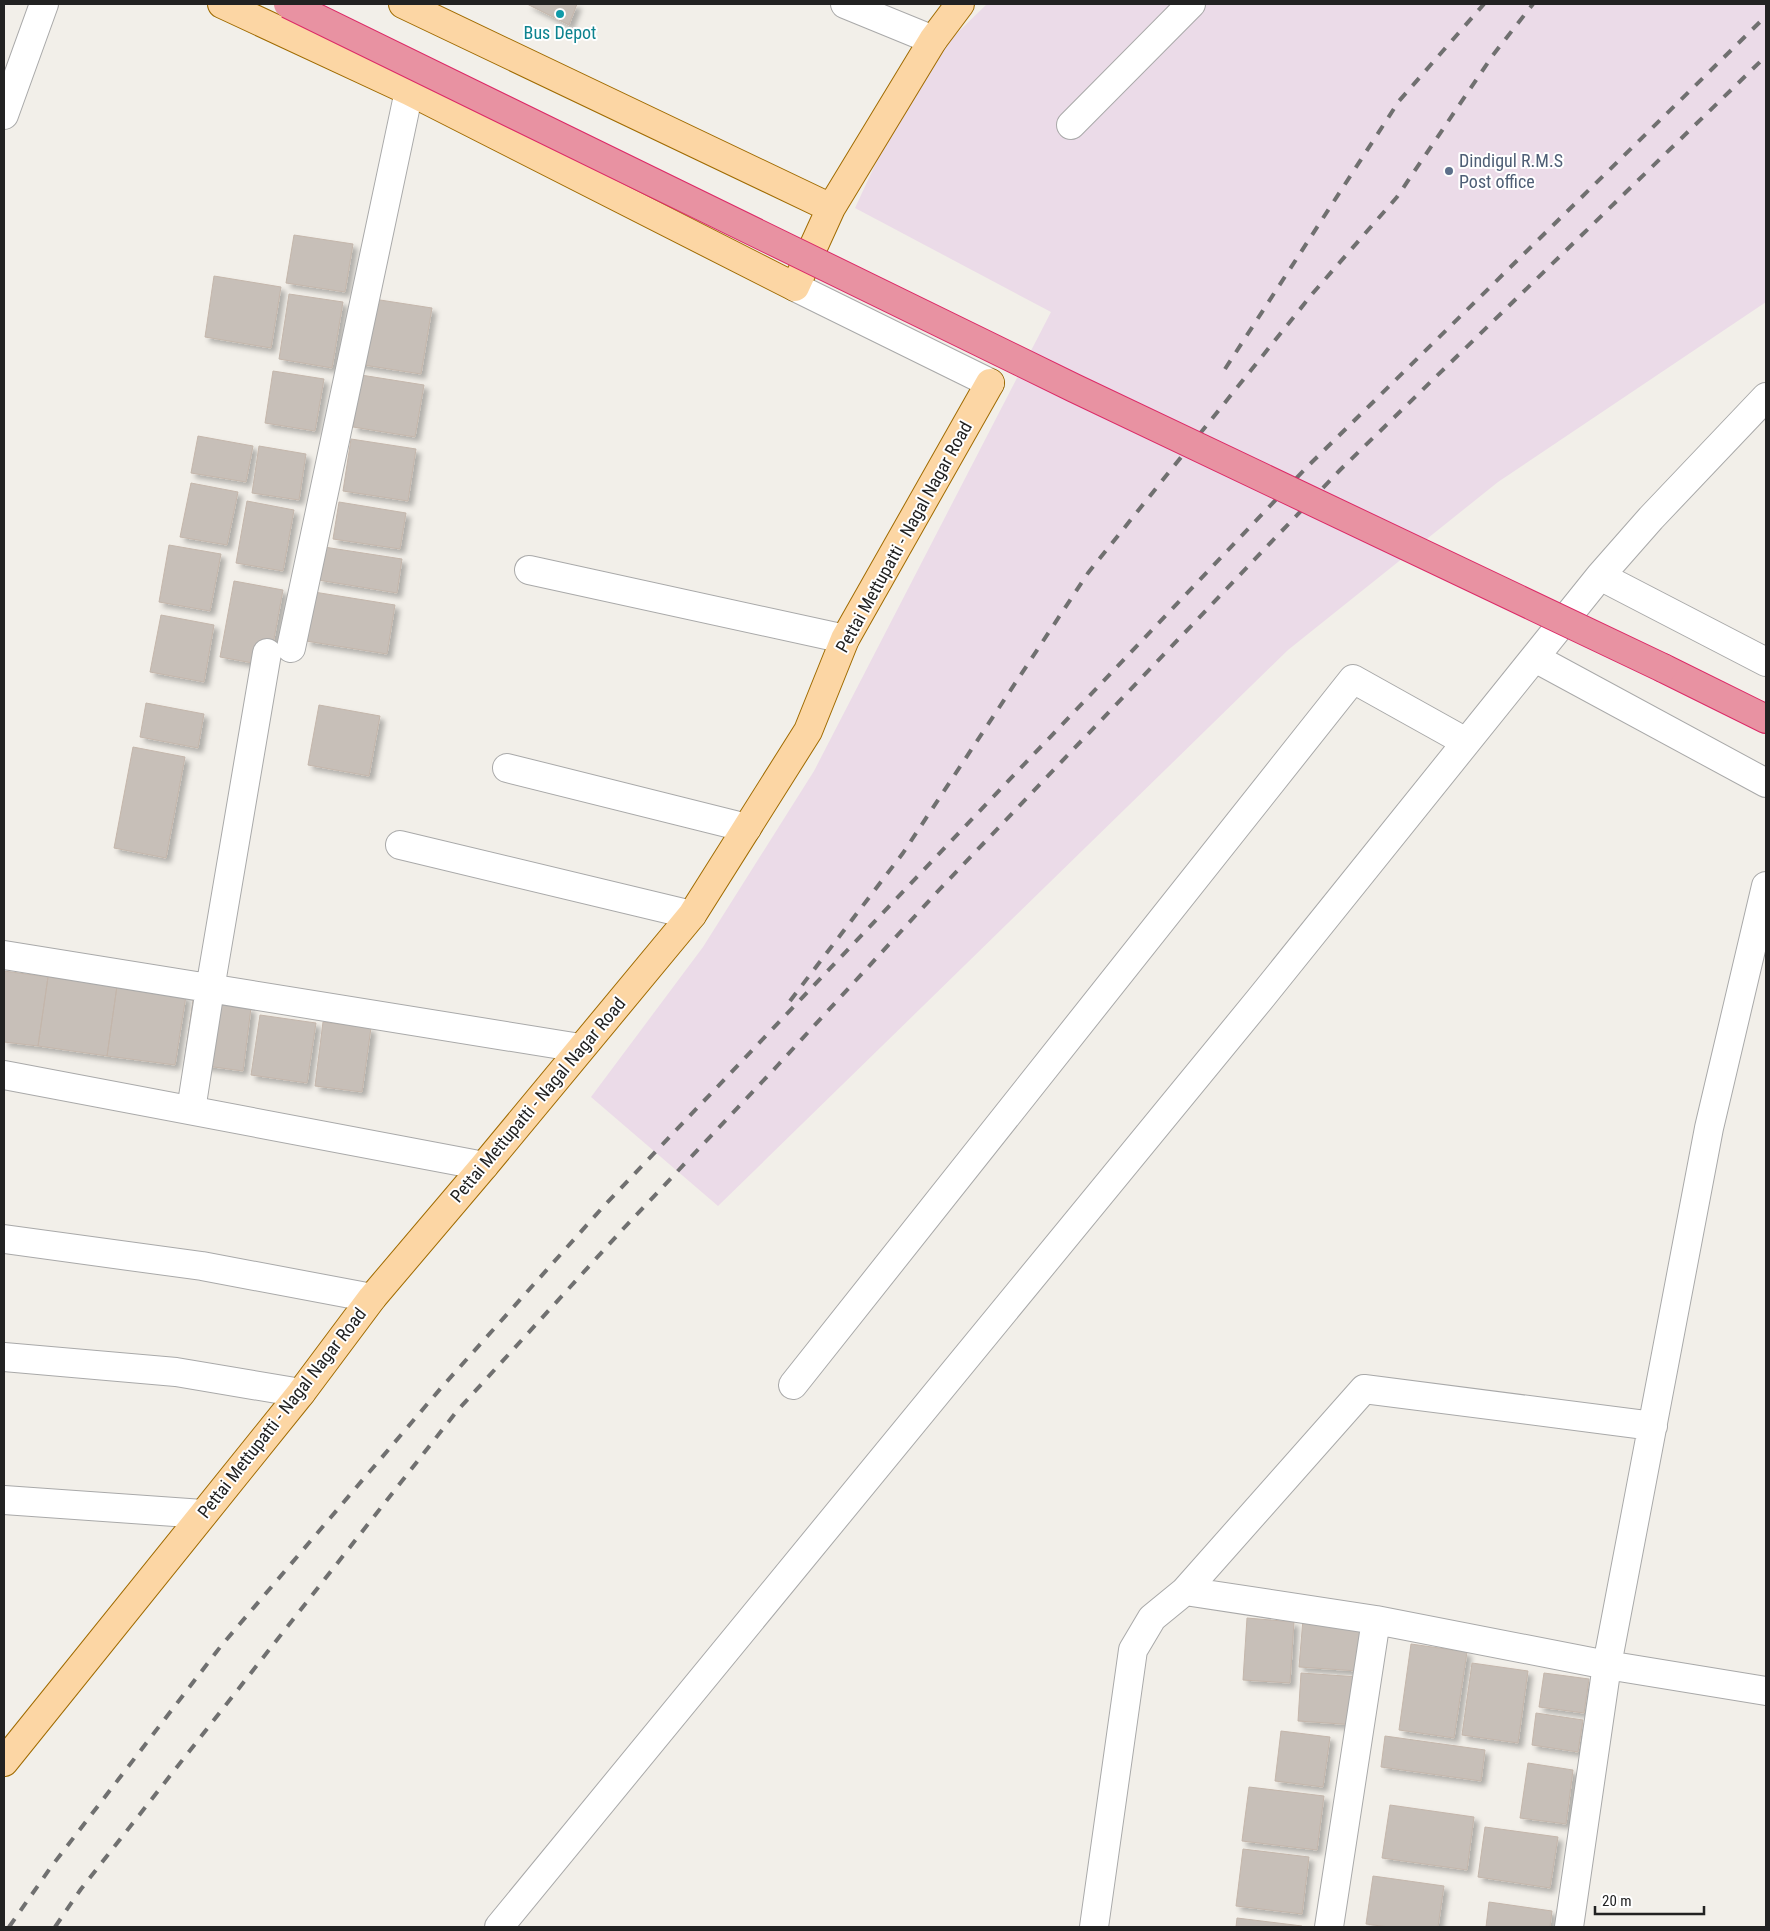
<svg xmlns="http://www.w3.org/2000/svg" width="1770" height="1931" font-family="'Roboto Condensed',sans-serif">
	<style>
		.industrial { fill: #ebdbe8 }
		.building { fill: #c7bfb8; stroke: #c4b6ab; filter: url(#shadow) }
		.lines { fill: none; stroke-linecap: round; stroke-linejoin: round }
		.minor-casing { stroke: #a9a9a9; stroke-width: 30 }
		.major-casing { stroke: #a06b00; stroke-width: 30 }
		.highway-casing { stroke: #dc2a67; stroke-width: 30 }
		.minor { stroke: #fff; stroke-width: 28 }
		.major { stroke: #fcd6a4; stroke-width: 28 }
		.highway { stroke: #e892a2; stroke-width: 28 }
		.rail { stroke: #707070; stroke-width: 4; stroke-dasharray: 10 10; stroke-linecap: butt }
		.highway-bridge-casing { stroke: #dc2a67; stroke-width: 30; stroke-linecap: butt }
		.highway-bridge { stroke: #e892a2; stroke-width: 28 }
		.culture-dot { fill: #0f9aa8; stroke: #fff; stroke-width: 2 }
		.service-dot { fill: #5c6f8a; stroke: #fff; stroke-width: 2 }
		.labels { text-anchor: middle; stroke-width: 4; stroke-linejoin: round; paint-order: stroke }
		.culture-label { font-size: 18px; fill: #0d838f; stroke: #fff }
		.service-label { font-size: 18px; fill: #4e5e75; stroke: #fff; text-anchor: start }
		.street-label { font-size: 18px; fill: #222; stroke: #fff }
	</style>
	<defs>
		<filter id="shadow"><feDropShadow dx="4.5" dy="4.5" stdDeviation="2.5" flood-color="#0004"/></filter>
	</defs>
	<rect width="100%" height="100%" fill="#f2efe9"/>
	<path class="industrial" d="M987,4H1766V302L1498,482L1288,650L718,1206L591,1097L703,947L814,771L1051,312L855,208L919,70Z"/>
	<path class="building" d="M527,4H577L569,25Z
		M294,235L353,244L345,292L286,283Z
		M214,276L281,287L271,348L205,337Z
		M289,294L343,302L332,368L279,359Z
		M367,298L432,308L421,374L357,364Z
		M273,371L324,379L315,431L265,423Z
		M361,375L424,385L415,437L353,427Z
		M198,436L253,446L246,482L191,473Z
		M351,439L416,449L408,501L343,491Z
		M259,446L306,454L299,500L252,493Z
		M191,483L238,492L227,545L180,537Z
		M247,501L294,510L283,571L236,563Z
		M339,502L406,513L400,549L333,539Z
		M169,545L221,554L210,611L159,602Z
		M324,547L402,559L397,593L318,580Z
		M234,581L283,590L269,666L220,657Z
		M314,592L395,605L387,654L306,641Z
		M161,615L214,625L204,682L150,672Z
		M146,703L204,714L198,748L140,737Z
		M319,705L380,716L369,776L308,765Z
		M133,747L185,757L166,858L114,848Z
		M4,971L48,977L38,1046L4,1042Z
		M48,977L117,986L107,1056L38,1046Z
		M117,986L186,996L175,1065L107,1056Z
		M193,1000L251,1008L243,1071L184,1063Z
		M260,1015L316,1023L307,1083L251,1075Z
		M323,1022L371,1028L362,1092L315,1086Z
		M1247,1618L1294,1622L1290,1683L1243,1680Z
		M1303,1619L1361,1623L1358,1671L1299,1667Z
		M1411,1644L1467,1652L1454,1738L1399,1730Z
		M1472,1663L1528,1671L1518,1743L1462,1735Z
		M1301,1673L1359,1677L1356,1725L1298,1721Z
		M1544,1673L1589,1679L1584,1713L1539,1707Z
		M1536,1713L1583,1720L1578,1752L1532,1745Z
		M1281,1731L1330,1737L1323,1787L1275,1781Z
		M1385,1736L1485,1750L1481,1781L1381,1767Z
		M1528,1763L1573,1770L1566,1824L1520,1818Z
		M1249,1787L1324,1796L1317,1850L1242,1841Z
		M1390,1805L1474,1817L1467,1870L1382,1858Z
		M1485,1827L1558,1837L1550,1888L1478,1877Z
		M1243,1849L1309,1857L1302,1914L1236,1906Z
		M1373,1876L1444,1886L1438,1927H1389L1366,1924Z
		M1489,1902L1552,1911L1550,1927H1486Z
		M1237,1918L1302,1926V1927H1236Z"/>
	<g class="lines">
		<defs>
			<path id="minor" d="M845,4L933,40
				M4,115L44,4
				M1071,125L1191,4
				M795,287L990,383
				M1766,397L1651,518L1600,576L1766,662
				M529,570L845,639
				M291,648L409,91
				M1535,658L1766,783
				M507,768L747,828
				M400,845L692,915
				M4,955L580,1048
				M4,1075L484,1166
				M191,1110L210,989L267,653
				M4,1239L202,1266L372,1298
				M4,1357L176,1372L301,1393
				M793,1385L1353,679L1466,742
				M4,1500L203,1514
				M1185,1591L1376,1620L1607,1665L1766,1691
				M499,1927L1260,999L1600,576
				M1094,1927L1133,1650L1152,1618L1185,1591L1364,1389L1653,1426
				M1329,1927L1376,1620
				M1569,1927L1607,1665L1709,1128L1766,886"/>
			<path id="major" d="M222,4L409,91L795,287L831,208L933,40L960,4
				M403,4L831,208
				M4,1762L301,1393L372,1298L484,1166L692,915L808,731L845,639L990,383"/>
			<path id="highway" d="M1663,668L1766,719"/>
		</defs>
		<use href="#minor" class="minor-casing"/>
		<use href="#major" class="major-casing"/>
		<use href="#highway" class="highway-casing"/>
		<use href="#minor" class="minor"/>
		<use href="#major" class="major"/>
		<use href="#highway" class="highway"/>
		<path class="rail" d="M1225,369L1399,101L1484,4
			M790,1001L903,853L1088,573L1313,293L1397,197L1493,55L1533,4
			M9,1927L51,1867L221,1646L441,1388L603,1207L1308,466L1766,16
			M55,1927L81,1889L457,1411L623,1229L778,1065L939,890L1340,470L1766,56"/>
		<defs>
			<path id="highway-bridge" d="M288,4L1074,388L1663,668"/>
		</defs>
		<use href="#highway-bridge" class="highway-bridge-casing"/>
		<use href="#highway-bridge" class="highway-bridge"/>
	</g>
	<circle class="culture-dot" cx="560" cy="14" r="5"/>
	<circle class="service-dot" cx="1449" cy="171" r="5"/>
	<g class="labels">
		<g class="culture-label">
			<text x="560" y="39">Bus Depot</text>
		</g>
		<g class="service-label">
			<text x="1459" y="167">Dindigul R.M.S<tspan x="1459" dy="21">Post office</tspan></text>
		</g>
		<g class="street-label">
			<text transform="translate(904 537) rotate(-61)" y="6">Pettai Mettupatti - Nagal Nagar Road</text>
			<text transform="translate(538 1100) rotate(-50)" y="6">Pettai Mettupatti - Nagal Nagar Road</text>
			<text transform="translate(282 1413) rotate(-52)" y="6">Pettai Mettupatti - Nagal Nagar Road</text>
		</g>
	</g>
	<rect width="1770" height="1931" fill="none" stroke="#222222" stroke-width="10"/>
	<path d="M1595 1906v8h109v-8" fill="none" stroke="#222222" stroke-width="2.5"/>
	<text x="1602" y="1906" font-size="15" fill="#222222" stroke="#ffffff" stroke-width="4" paint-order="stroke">20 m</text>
</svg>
